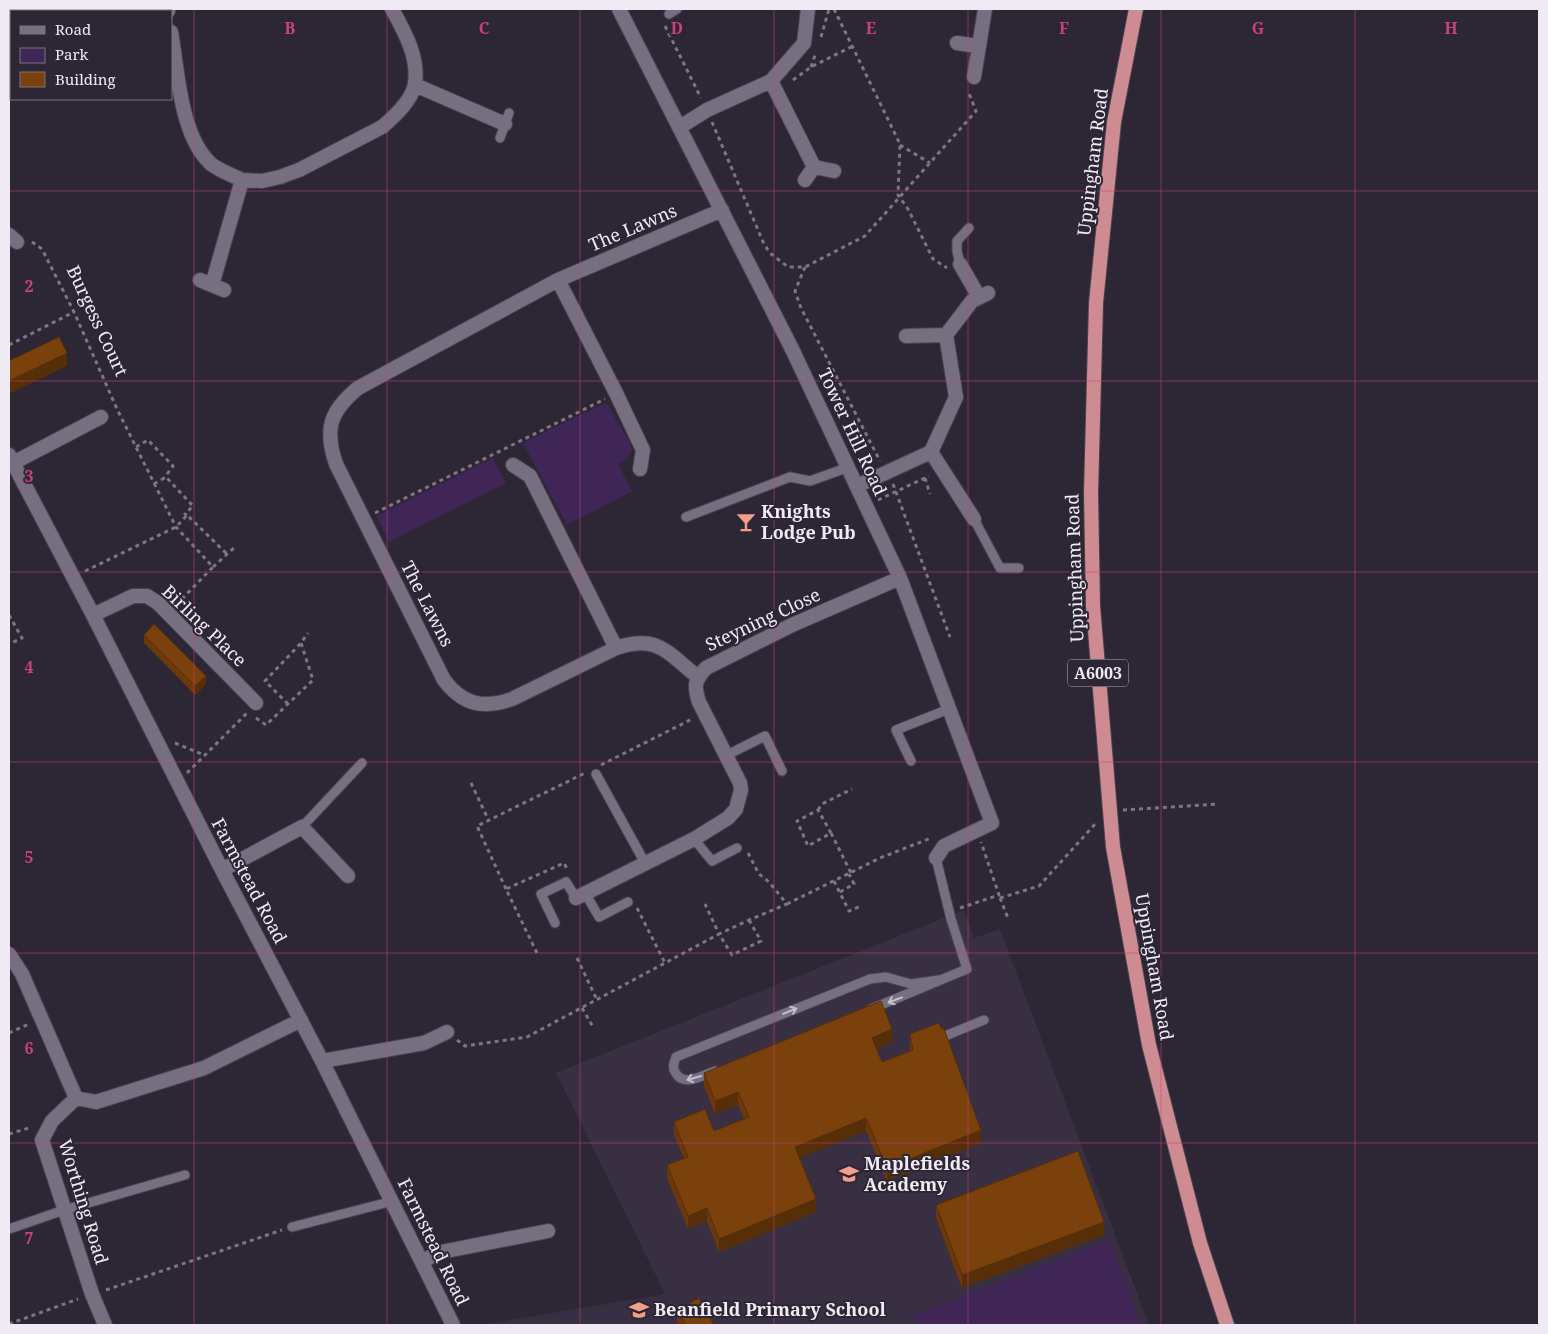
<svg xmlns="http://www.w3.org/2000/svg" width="1548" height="1334" font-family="'Noto Serif',serif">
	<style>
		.built { fill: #392f43 }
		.green { fill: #402657 }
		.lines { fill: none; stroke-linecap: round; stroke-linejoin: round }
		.service-casing { stroke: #494450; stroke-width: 11 }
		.minor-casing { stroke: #494450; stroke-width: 16 }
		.trunk-casing { stroke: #494450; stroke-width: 16 }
		.path { stroke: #7c7683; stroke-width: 3; stroke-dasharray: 4 4; stroke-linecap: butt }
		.service { stroke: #776f81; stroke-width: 9 }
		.minor { stroke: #776f81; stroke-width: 14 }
		.trunk { stroke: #ce8c92; stroke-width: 14 }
		.wall { fill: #6a380a }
		.shaded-wall { fill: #562e08 }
		.building { fill: #7b410c; stroke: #562e08 }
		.oneway { stroke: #c5bfcc }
		.grid { fill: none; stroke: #cb427a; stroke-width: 1; stroke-opacity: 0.55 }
		.labels { text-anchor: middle; stroke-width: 4; stroke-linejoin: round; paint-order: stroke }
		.shield { fill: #2d2635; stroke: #b5afbb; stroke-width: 1 }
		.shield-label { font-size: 16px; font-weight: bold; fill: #efeaf4 }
		.street-label { font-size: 18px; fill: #efeaf4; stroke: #2d2635 }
		.poi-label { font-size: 18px; font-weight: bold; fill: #efeaf4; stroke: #2d2635; text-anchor: start }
		.grid-label { font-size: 16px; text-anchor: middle; font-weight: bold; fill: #cb427a; stroke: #2d2635; stroke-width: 4; stroke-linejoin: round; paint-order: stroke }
	</style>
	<rect width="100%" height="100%" fill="#2d2635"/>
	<path class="built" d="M964,910L974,938L1000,929L1149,1325H482L665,1294L556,1073Z"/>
	<path class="green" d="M606,403L631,444L632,451L627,458L618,464L632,491L567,525L523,443Z
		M493,458L506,483L389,542L376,516Z
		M1110,1240L1141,1325H918L914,1315Z"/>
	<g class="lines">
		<defs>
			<path id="service" d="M669,14L677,9
				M500,138L509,113
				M960,264L957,251V241L969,228
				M686,517L790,477L810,481L849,467
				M974,519L1000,568H1019
				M727,755L765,736L782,771
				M911,761L896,730L949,709
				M596,774L645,863
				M302,827L362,763
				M694,839L712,861L737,848
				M585,893L599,917L628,902
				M555,923L541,894L566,882L576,898
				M871,1009L967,969L951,919L936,858
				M945,1036L984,1020
				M715,1071C703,1075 683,1088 675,1072C672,1067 674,1062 676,1057L870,979L886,977L911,984L939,980
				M292,1227L393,1201
				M9,1229L64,1210L185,1175"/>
			<path id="minor" d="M167,9L168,11
				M619,9L792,349L900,578L992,823L944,846L936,858
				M171,32C178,71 180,136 211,164C220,171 232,175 242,180
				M957,43L978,46
				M974,77L985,9
				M771,81L814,167L834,171
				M415,85L505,124
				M680,127L707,110L771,81L804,43L808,9
				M805,180L814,167
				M9,235L17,242
				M960,264L979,297
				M200,280L224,290
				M558,280L616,393L643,450L640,469
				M212,285L242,180L262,181L280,177L299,170L382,127C394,117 413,99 415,83C419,57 404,31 392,9
				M906,336L946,335
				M931,452L974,519
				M9,455L93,615L222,870L322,1061L453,1325
				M13,463L101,417
				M513,465L530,476L616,648L512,699C483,709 463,705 444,680L336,464C324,429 330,411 358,388L558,280L722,210
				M857,486L931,452L956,397L946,335L972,301L988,293
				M93,615L133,596H147L158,603L256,703
				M616,648C659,634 667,653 698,677
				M222,870L302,827L348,876
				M576,898L694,839L728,818L736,809L741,790L740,783L699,702C694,686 694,681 706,668L792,625L900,578
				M9,954L22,974L76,1098L96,1102L204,1068L301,1020
				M322,1061L424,1043L447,1032
				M76,1098L52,1121L42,1140L92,1294L105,1325
				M423,1262L436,1253L548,1231"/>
			<path id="trunk" d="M1136,9L1114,122L1096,303L1091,493L1093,606L1113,847L1149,1045L1200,1243L1227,1325"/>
		</defs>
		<use href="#service" class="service-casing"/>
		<use href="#minor" class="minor-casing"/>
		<use href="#trunk" class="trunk-casing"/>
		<path class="path" d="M834,9L900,144L898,195L908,209L933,259L947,268
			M665,26L701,98
			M821,37L829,9
			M811,67L816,52
			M793,80L811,67L853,46
			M712,122L764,244L770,253L788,267H805L865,236L976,111L968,91
			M900,145L930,163
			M32,242L42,249L74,312L117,409L176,527L213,567L178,603
			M805,267L795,291L801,308L880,461
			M9,345L74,312
			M136,447L148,440L173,466L164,478
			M925,478L930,494
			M154,484L166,477L193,506L185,514L187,515
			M893,484L950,637
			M878,500L929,476
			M375,513L605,399
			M213,567L236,546
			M85,571L176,527L187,515L227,554
			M9,615L22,638L9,644
			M288,704L265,681L301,643L308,633
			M256,718L266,725L313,680L301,643
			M175,743L204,755
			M601,765L692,719
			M187,773L248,712
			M471,783L489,821
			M818,810L822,804L852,789
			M1123,810L1219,804
			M831,833L818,810L797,821L808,846L831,833L851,873
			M748,853L759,874L769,882L787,904L749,920
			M834,881L849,911L861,906
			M506,889L477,826L585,773
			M840,892L854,884L849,874
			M1000,898L1039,886L1097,822
			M1000,898L1008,918
			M787,904L880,858L931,838
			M637,908L665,963
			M960,908L999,895L981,842
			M749,920L761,941L732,955L719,934Z
			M537,953L506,889L564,863L568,871
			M577,958L597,1000
			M582,1008L593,1027
			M9,1033L29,1024
			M457,1040L465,1046L527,1037L719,934L705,904
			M9,1134L32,1127
			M106,1290L282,1230
			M9,1324L78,1299"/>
		<use href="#service" class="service"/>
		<use href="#minor" class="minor"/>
		<use href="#trunk" class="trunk"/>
	</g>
	<path class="wall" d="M144,635L206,684L195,695L144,643Z
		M910,1034L981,1143L887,1181L866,1131L799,1158L816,1212L719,1252L707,1221L688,1229L667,1178V1165L684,1158L674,1135V1122L714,1131L744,1119L738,1105L715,1114L704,1086V1073L892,1042L876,1049L882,1062L910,1051Z
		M936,1205L1104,1235L962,1288L936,1218Z
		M677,1310L714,1325H679L677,1323Z"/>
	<path class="shaded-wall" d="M67,353V366L9,394V381Z
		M206,676V684L195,695V686Z
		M892,1029V1042L872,1051V1038Z
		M738,1092V1105L715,1114V1101Z
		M866,1118V1131L795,1160V1147Z
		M981,1130V1143L887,1181V1168Z
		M816,1199V1212L719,1252V1239Z
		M707,1208V1221L688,1229V1216Z
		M1104,1222V1235L962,1288V1275Z"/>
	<path class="building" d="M59,337L67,353L9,381V361Z
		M154,624L206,676L195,686L144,635Z
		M881,1001L892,1029L872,1038L882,1062L913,1050L910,1034L939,1023L941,1028L944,1029L981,1130L887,1168L866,1118L795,1147L816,1199L719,1239L707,1208L688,1216L667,1165L688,1157L674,1122L705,1109L714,1131L749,1117L738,1092L715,1101L704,1073Z
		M1078,1151L1104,1222L962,1275L936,1205Z
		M699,1298L714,1325H686L677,1310Z"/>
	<defs><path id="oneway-shaft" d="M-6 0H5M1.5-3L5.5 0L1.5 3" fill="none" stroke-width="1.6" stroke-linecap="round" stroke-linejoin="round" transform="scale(1.25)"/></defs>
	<g class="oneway">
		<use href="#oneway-shaft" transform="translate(895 1000) rotate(159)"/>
		<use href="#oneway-shaft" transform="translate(790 1011) rotate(-22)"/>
		<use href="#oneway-shaft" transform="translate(694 1078) rotate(164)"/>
	</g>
	<path class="grid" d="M194,9V1325M387,9V1325M580,9V1325M774,9V1325M968,9V1325M1161,9V1325M1355,9V1325M9,191H1539M9,381H1539M9,572H1539M9,762H1539M9,953H1539M9,1143H1539"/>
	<defs>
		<symbol id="bar-bare" viewBox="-9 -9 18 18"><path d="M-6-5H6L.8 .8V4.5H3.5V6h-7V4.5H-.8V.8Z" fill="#f49d8b" stroke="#2d2635" stroke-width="2.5" paint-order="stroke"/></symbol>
		<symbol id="school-bare" viewBox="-9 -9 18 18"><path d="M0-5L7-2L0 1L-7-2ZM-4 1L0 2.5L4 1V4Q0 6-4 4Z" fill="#f49d8b" stroke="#2d2635" stroke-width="2.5" paint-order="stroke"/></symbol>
	</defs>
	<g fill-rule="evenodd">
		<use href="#bar-bare" x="732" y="508" width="28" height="28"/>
		<use href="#school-bare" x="835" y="1160" width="28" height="28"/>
		<use href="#school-bare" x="625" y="1296" width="28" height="28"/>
	</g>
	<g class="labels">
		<rect class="shield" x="1068" y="659.5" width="60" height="27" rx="4"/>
		<g class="shield-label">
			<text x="1098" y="679">A6003</text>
		</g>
		<g class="street-label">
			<text transform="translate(1093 162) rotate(-83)" y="6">Uppingham Road</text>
			<text transform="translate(633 228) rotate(-23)" y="6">The Lawns</text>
			<text transform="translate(97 321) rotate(65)" y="6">Burgess Court</text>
			<text transform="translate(852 432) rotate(65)" y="6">Tower Hill Road</text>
			<text transform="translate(1075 568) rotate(-92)" y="6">Uppingham Road</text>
			<text transform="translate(427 604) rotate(63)" y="6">The Lawns</text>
			<text transform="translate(763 620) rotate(-25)" y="6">Steyning Close</text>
			<text transform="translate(204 626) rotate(44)" y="6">Birling Place</text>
			<text transform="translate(249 881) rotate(62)" y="6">Farmstead Road</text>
			<text transform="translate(1154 967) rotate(80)" y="6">Uppingham Road</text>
			<text transform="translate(83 1202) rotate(73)" y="6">Worthing Road</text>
			<text transform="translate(433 1242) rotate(64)" y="6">Farmstead Road</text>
		</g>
		<g class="poi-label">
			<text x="761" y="518">Knights<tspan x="761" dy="21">Lodge Pub</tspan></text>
			<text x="864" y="1170">Maplefields<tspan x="864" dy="21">Academy</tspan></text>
			<text x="654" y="1316">Beanfield Primary School</text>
		</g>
	</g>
	<g class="grid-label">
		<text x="290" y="34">B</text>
		<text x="484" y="34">C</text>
		<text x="677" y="34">D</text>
		<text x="871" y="34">E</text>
		<text x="1064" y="34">F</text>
		<text x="1258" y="34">G</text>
		<text x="1451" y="34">H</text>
		<text x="29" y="292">2</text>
		<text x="29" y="482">3</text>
		<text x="29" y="673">4</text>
		<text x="29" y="863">5</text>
		<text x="29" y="1054">6</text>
		<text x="29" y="1244">7</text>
	</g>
	<rect width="1548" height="1334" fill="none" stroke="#efeaf4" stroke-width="20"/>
	<rect x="10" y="10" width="162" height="90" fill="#2d2635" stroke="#7b7481"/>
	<rect x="20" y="26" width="25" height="8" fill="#776f81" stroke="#7b7481"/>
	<text x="55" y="35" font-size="15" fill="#efeaf4">Road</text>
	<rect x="20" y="48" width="25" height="15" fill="#402657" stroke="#7b7481"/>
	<text x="55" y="60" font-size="15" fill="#efeaf4">Park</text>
	<rect x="20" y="72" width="25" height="15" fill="#7b410c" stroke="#7b7481"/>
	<text x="55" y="85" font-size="15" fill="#efeaf4">Building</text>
</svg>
